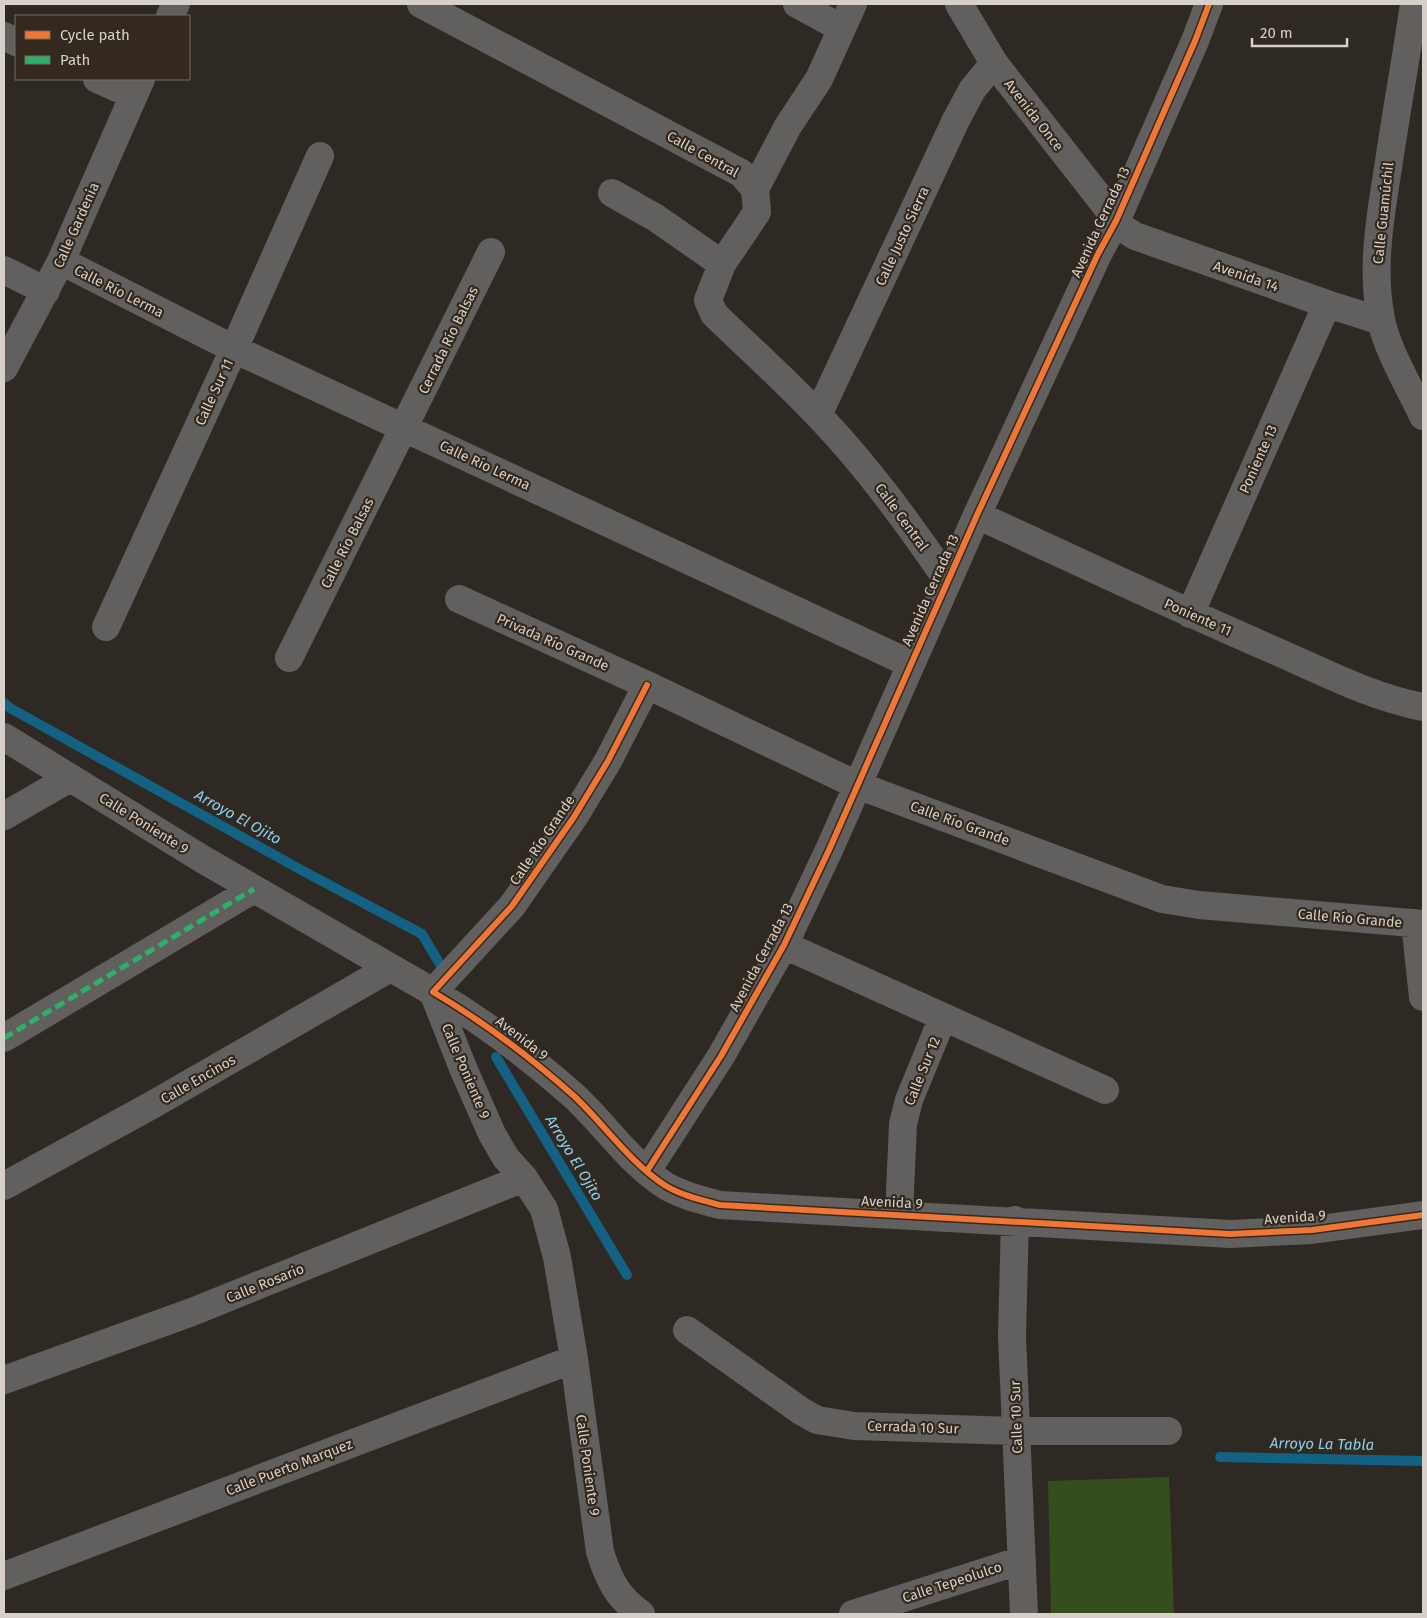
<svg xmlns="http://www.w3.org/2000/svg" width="1427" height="1618" font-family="'Fira Sans',sans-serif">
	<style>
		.green { fill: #364d1e }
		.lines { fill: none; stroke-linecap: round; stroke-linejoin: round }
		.stream { stroke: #136283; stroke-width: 10 }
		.minor { stroke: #61605f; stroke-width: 28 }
		.quiet { stroke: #2db169; stroke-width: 5; stroke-dasharray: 10 5; stroke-linecap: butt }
		.cycleway-casing { stroke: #33291e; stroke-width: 9 }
		.cycleway { stroke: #f07635; stroke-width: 6 }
		.labels { text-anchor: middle; stroke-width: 4.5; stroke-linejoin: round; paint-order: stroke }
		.street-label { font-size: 14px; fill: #d6d0c9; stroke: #33291e }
		.water-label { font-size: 15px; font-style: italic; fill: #86cef3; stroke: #33291e }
	</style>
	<rect width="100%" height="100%" fill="#2e2923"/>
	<path class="green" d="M1169,1477L1174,1614H1051L1048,1481Z"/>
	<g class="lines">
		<path class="stream" d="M4,703L10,708L303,871L422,934L444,971
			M496,1057L627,1275
			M1220,1457L1423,1461"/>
		<path class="minor" d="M421,4L741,173L755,189L757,212L722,264L708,300L714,314C748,347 785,380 818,415C867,466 908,523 948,581
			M797,4L841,28
			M959,4L994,63L1124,229L1135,236L1327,304L1381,321
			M1414,4C1406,59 1396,113 1388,168C1380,218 1371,269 1381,319C1386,348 1410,388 1423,416
			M170,16L176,4
			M4,36L16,42
			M97,79L133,95
			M755,189L788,126L819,79L853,4
			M612,193L656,218L722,264
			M61,261L234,349L911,664
			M4,270L46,291
			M4,368L61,261L141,79
			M818,415L956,120L972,90L994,63
			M977,515C1075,560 1172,606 1271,649C1320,670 1370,697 1423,707
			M459,599L647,685L857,785L1162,899L1199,905L1423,924
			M1190,614L1327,304
			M106,627L234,349L320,156
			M289,658L491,252
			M647,685L608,761L574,817L512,906L433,992C484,1022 530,1057 574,1096C605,1125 630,1163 666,1186C683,1196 702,1200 720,1205L1230,1234L1312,1230L1423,1215
			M4,737L204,860L433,992L463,1068L492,1134L506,1158L524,1178L544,1209L557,1257L574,1359L600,1552C609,1580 617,1597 641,1614
			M4,816L70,778
			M1415,923L1423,997
			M784,945L1105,1090
			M4,1038L254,889
			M647,1171L721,1056L784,945L829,850L977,515L1098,254L1116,221L1195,41L1209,4
			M4,1186L152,1105L390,968
			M899,1215L903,1124L909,1100L943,1017
			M1015,1220L1012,1336L1024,1614
			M687,1330L801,1411L817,1420L854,1426L1016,1431H1168
			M4,1380L192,1312L524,1178
			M4,1576L574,1359
			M853,1614L1022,1560"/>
		<path class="quiet" d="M4,1038L254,889"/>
		<defs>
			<path id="cycleway" d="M647,685L608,761L574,817L512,906L433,992C484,1022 530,1057 574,1096C605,1125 630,1163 666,1186C683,1196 702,1200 720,1205L1230,1234L1312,1230L1423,1215
				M647,1171L721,1056L784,945L829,850L977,515L1098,254L1116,221L1195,41L1209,4"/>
		</defs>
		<use href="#cycleway" class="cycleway-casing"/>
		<use href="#cycleway" class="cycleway"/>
	</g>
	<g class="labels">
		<g class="street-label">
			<text transform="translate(1034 115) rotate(52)" y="5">Avenida Once</text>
			<text transform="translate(703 154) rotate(29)" y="5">Calle Central</text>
			<text transform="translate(1383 213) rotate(-84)" y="5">Calle Guamúchil</text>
			<text transform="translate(1100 222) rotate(-65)" y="5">Avenida Cerrada 13</text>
			<text transform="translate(76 225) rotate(-66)" y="5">Calle Gardenia</text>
			<text transform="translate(902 236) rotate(-65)" y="5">Calle Justo Sierra</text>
			<text transform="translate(1246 276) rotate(19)" y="5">Avenida 14</text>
			<text transform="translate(119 291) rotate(27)" y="5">Calle Río Lerma</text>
			<text transform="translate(448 340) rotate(-64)" y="5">Cerrada Río Balsas</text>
			<text transform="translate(214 392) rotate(-65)" y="5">Calle Sur 11</text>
			<text transform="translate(1258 459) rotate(-66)" y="5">Poniente 13</text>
			<text transform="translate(485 465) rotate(25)" y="5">Calle Río Lerma</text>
			<text transform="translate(902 517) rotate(54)" y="5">Calle Central</text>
			<text transform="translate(347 543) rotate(-63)" y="5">Calle Río Balsas</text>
			<text transform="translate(930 590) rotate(-66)" y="5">Avenida Cerrada 13</text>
			<text transform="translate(1198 617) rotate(24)" y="5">Poniente 11</text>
			<text transform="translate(553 642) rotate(24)" y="5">Privada Río Grande</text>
			<text transform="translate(144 823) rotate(32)" y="5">Calle Poniente 9</text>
			<text transform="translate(960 823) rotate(20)" y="5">Calle Río Grande</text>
			<text transform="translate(542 840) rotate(-56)" y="5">Calle Río Grande</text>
			<text transform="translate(1350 918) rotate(5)" y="5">Calle Río Grande</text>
			<text transform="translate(761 957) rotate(-62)" y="5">Avenida Cerrada 13</text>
			<text transform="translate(522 1038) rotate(38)" y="5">Avenida 9</text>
			<text transform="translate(466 1071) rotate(67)" y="5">Calle Poniente 9</text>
			<text transform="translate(922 1071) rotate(-68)" y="5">Calle Sur 12</text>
			<text transform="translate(198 1079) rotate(-30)" y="5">Calle Encinos</text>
			<text transform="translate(892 1202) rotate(3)" y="5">Avenida 9</text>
			<text transform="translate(1295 1217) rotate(-4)" y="5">Avenida 9</text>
			<text transform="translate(265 1283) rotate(-22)" y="5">Calle Rosario</text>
			<text transform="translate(1016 1417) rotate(-92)" y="5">Calle 10 Sur</text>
			<text transform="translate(913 1427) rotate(2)" y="5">Cerrada 10 Sur</text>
			<text transform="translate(588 1465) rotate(82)" y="5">Calle Poniente 9</text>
			<text transform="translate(289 1467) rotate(-21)" y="5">Calle Puerto Marquez</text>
			<text transform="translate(952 1582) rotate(-18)" y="5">Calle Tepeolulco</text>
		</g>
		<g class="water-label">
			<text transform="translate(238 817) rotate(29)" y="5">Arroyo El Ojito</text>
			<text transform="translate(574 1158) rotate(59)" y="5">Arroyo El Ojito</text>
			<text transform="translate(1322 1444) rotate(1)" y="5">Arroyo La Tabla</text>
		</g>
	</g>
	<rect width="1427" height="1618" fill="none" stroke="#d6d0c9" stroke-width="10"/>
	<rect x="15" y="15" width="175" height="65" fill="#33291e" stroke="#746c62"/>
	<rect x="25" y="31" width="25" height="8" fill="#f07635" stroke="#746c62"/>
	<text x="60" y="40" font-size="15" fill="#d6d0c9">Cycle path</text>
	<rect x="25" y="56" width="25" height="8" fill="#2db169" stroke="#746c62"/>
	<text x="60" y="65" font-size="15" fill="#d6d0c9">Path</text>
	<path d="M1252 38v8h95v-8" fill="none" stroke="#d6d0c9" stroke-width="2.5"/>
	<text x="1260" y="38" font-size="15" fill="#d6d0c9" stroke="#33291e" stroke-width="4" paint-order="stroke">20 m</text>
</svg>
